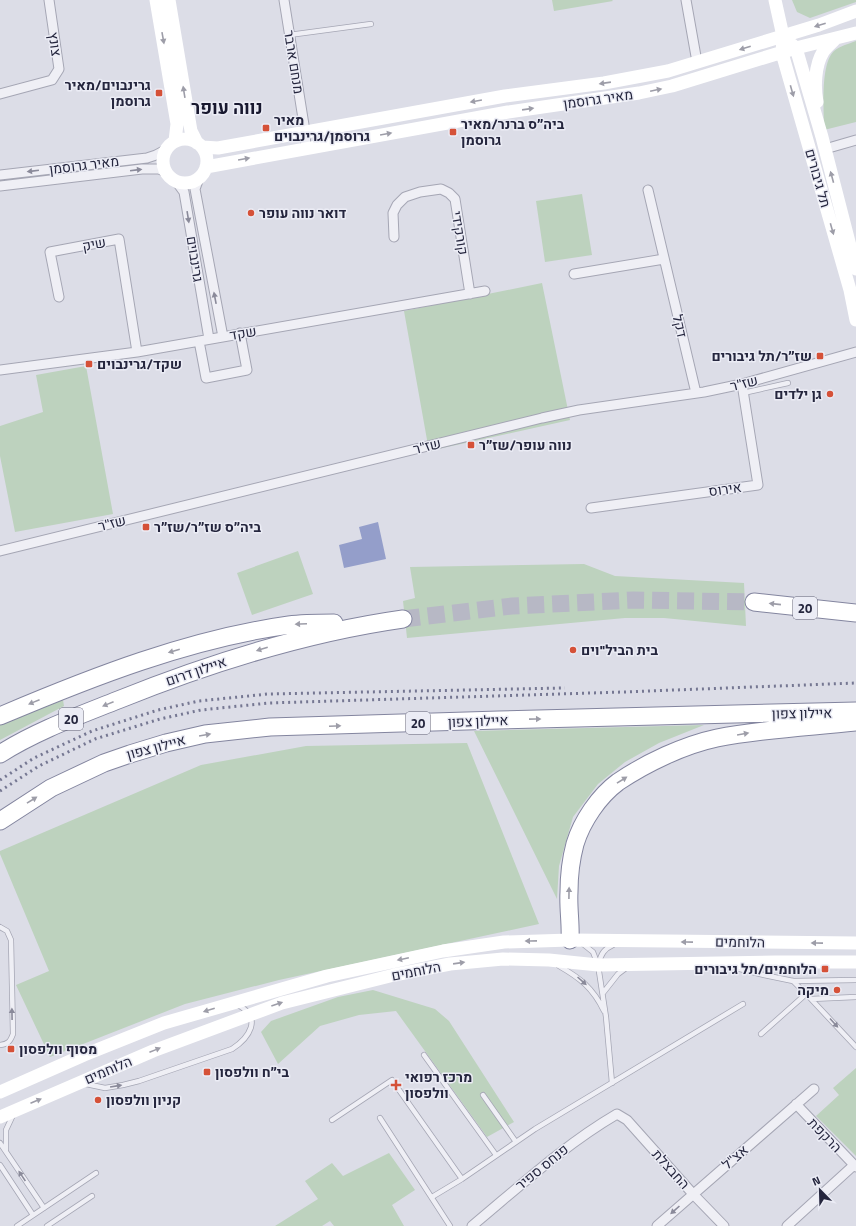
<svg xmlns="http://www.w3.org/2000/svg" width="856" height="1226" font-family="'Titillium Web',Heebo,sans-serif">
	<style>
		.green { fill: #bdd2be }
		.water { fill: #949eca }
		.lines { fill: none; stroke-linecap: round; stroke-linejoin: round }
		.highway-tunnel { stroke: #b7b8c5; stroke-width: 17; stroke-dasharray: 17 8; stroke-linecap: butt }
		.lane-casing { stroke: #a5a6b4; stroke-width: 6 }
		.street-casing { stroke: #a5a6b4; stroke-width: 11 }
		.highway-casing { stroke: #83859f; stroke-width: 19 }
		.lane { stroke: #efeff5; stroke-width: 4.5 }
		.street { stroke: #efeff5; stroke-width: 9 }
		.secondary { stroke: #fff; stroke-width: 13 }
		.highway { stroke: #fff; stroke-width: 17 }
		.rail { stroke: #757792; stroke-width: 3; stroke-dasharray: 2 4; stroke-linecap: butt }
		.oneway { fill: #9d9da8 }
		.oneway2 { fill: #8a8a9a }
		.poi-dot { fill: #d55138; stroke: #ebecf5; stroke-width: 1.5 }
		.labels { text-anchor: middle; stroke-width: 3; stroke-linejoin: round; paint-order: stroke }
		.shield { fill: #ebecf5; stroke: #606175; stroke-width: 1 }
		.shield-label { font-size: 13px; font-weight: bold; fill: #25263e }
		.street-label { font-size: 14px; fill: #25263e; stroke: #ebecf5 }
		.poi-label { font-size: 14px; font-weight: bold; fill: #25263e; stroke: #ebecf5; text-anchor: start }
		.district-label { font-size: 18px; font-weight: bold; fill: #18182f; stroke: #ebecf5 }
	</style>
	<rect width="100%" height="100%" fill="#dcdde7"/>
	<path class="green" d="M552,0H612L613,1L554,11Z
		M792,0H856V2L810,18L797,12Z
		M856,41V122L824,130C824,111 820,64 834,51C840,46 848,44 856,41Z
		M582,194L592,255L545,262L536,201Z
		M542,283L570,420L429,451L404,311Z
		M86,366L113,514L15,532L0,456V426L43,412L36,375Z
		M298,551L313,594L252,615L237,573Z
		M584,564L615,576L744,583L746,626L664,618H625L407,638L403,601L415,598L410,567Z
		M63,700L64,706L0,740V724Z
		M704,725L659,743L625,762L598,784L573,817L559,866L557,899L474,731Z
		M467,743L539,924L279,980L185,1004L50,1057L16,985L49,971L0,854V851L201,765L306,746Z
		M373,990L435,1009L449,1021L514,1122L487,1137L396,1011L359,1015L320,1026L278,1064L261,1032L271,1021L338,997Z
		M856,1068V1156L816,1116L839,1095L833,1088Z
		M389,1153L415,1190L392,1205L404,1226H334L330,1221L322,1226H275L318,1199L305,1181L332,1163L343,1176Z"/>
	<path class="water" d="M378,522L386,559L344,568L339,545L362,539L359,527Z"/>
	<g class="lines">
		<path class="highway-tunnel" d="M403,619L512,606L633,600L754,602"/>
		<defs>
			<path id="lane" d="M289,35L371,24
				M743,393L788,383
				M0,927L7,931L11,940L13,1034C10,1042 8,1044 0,1045
				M583,944L593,952L598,965L606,1017L612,1083
				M599,963C601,954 604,949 613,945
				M559,966C580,978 593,988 604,1011
				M736,968L764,975L793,981L856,980
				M793,981L811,999L856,997
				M603,993L618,974L626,968
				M811,999L856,1047
				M761,1034L806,994
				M424,1055L496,1155
				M86,1084L105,1088L123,1085L139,1081L232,1049C249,1038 263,1018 238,1005
				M483,1095L516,1142
				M380,1118L450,1226
				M332,1120L392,1080L462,1179
				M0,1143L44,1208
				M6,1150V1130L13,1115
				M0,1165L33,1215
				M432,1197L462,1179L535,1129L743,1004
				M17,1226L96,1173
				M47,1226L92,1196"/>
			<path id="street" d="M284,0L305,131L306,149
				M686,0L697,62
				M0,94L52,80L59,69L49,0
				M825,149L856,140
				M0,175L147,158L156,155L167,149
				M199,178L195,189L223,337
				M176,181L184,192L209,339
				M0,186L142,169H159L166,172
				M648,190L696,393
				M394,237L393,213L397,205L405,197L420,192L441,189L449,193L455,199L470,294
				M574,274L664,259
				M59,297L50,252L119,239L137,352
				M199,341L206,378L247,370L240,333
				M0,370L137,352L485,291
				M591,508L758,485L742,384
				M0,551L542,418L579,410L704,392L742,384L856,352
				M796,1104L856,1167
				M472,1226C519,1187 564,1145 617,1114L627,1120L693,1194L724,1226
				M657,1226L814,1089
				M787,1226L854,1165"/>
			<path id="highway" d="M754,602L856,613
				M0,716C92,677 189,639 289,625C303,623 319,623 334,623
				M0,754C36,731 78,716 118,700C210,663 304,633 403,619
				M0,821L51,788L104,763L130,754L166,743L205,734L270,727L499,720L856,711
				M570,940C571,924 568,908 569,892C569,876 571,859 575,844C582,821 599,796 618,782C646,763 684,745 717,738C763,729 810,727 856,722"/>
		</defs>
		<use href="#lane" class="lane-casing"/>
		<use href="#street" class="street-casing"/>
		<use href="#highway" class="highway-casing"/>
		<use href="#lane" class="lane"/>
		<use href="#street" class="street"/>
		<path class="secondary" d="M156,0L177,124L175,141
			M169,0L191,131L197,143
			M775,0L783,36L782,53L850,290L856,320
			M790,43L796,48L822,137L856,269
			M817,102C814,87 815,65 823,52C826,47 832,43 836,38
			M163 161a22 22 0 1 1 44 0a22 22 0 1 1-44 0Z
			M202,147L218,148L505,96L604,83L668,71L819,25L856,11
			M206,167L508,112L639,93L672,86L796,48L856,33
			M0,1092L84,1055L164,1023L327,976L443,951L504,942L570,940L856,943
			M0,1117L153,1051L282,1003L394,975L450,964L503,959L549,960L598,965L775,962H856"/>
		<use href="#highway" class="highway"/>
		<path class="rail" d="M0,780L34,758L92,731L158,710L199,701L268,694L565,688
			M0,791L39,766L95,739L160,719L201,710L269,703L623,692L856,683"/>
	</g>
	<defs><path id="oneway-solid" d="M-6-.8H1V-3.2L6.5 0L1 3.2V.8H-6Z"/></defs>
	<g class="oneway">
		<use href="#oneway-solid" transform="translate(820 25) rotate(162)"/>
		<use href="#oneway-solid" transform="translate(163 38) rotate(80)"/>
		<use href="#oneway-solid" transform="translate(745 48) rotate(163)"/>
		<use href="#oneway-solid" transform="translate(605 83) rotate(172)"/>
		<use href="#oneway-solid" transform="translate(656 90) rotate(-12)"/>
		<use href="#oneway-solid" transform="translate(792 91) rotate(74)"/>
		<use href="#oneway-solid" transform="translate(184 92) rotate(-99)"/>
		<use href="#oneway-solid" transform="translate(476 101) rotate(170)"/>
		<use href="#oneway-solid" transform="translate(528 109) rotate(-8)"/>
		<use href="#oneway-solid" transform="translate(386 134) rotate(-10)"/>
		<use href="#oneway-solid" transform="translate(244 159) rotate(-10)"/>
		<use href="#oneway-solid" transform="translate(832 177) rotate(-105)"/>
		<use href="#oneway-solid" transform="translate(832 229) rotate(74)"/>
		<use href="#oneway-solid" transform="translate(775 604) rotate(-174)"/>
		<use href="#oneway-solid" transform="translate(301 624) rotate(177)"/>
		<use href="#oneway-solid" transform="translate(262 649) rotate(163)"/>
		<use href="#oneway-solid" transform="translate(174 651) rotate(164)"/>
		<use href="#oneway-solid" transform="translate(34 702) rotate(158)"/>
		<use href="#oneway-solid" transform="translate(108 704) rotate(158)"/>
		<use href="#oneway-solid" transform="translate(535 719) rotate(-1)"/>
		<use href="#oneway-solid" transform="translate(335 726) rotate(-2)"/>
		<use href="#oneway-solid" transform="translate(743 734) rotate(-10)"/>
		<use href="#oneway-solid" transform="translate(205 735) rotate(-10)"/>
		<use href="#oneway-solid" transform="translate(622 780) rotate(-32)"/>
		<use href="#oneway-solid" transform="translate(32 800) rotate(-32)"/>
		<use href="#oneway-solid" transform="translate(569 893) rotate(-89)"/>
		<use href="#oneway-solid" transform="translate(531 941) rotate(179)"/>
		<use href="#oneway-solid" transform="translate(687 942) rotate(-179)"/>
		<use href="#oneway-solid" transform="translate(817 943) rotate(-179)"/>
		<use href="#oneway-solid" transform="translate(403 959) rotate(168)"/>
		<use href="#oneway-solid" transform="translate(459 963) rotate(-8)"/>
		<use href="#oneway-solid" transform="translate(277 1004) rotate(-19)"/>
		<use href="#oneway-solid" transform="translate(209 1010) rotate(163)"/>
		<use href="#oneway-solid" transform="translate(155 1050) rotate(-22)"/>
		<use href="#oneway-solid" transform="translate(36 1101) rotate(-23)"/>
	</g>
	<g class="oneway2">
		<use href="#oneway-solid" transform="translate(136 170) rotate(-7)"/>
		<use href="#oneway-solid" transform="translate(33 171) rotate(173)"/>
		<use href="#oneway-solid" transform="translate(188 217) rotate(81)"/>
		<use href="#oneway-solid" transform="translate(215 298) rotate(-101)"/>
		<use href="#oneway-solid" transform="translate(582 981) rotate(42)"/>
		<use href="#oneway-solid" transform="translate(12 1014) rotate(-91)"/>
		<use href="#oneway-solid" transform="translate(834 1023) rotate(48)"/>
		<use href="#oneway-solid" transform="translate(116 1086) rotate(-9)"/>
		<use href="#oneway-solid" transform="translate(22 1176) rotate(-124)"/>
		<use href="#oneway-solid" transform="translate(675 1210) rotate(138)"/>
	</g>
	<g class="poi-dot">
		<rect x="155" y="89" width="8" height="8" rx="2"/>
		<rect x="262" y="124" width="8" height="8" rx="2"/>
		<rect x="449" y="128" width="8" height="8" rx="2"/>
		<circle cx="251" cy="213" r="4"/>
		<rect x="816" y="352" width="8" height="8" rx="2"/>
		<rect x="85" y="360" width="8" height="8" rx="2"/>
		<circle cx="830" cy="394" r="4"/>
		<rect x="467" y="441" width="8" height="8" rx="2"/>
		<rect x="142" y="523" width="8" height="8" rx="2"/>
		<circle cx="573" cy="650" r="4"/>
		<rect x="821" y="965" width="8" height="8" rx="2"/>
		<circle cx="837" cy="990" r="4"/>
		<rect x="7" y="1045" width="8" height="8" rx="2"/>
		<rect x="203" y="1068" width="8" height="8" rx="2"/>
		<path d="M394 1079h4v4h4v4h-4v4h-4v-4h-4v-4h4z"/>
		<circle cx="98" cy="1100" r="4"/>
	</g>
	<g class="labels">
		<g class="shield">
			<rect x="793" y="597" width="24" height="22" rx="3"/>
			<rect x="59" y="708" width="24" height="22" rx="3"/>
			<rect x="406" y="712" width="24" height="22" rx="3"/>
		</g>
		<g class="shield-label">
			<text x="805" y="613">20</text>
			<text x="71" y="724">20</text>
			<text x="418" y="728">20</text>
		</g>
		<g class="street-label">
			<text transform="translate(55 44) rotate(82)" y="5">צונץ</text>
			<text transform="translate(294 62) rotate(81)" y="5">מנחם ארבר</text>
			<text transform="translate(598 99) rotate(-8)" y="5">מאיר גרוסמן</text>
			<text transform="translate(84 165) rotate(-7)" y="5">מאיר גרוסמן</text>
			<text transform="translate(818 178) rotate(74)" y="5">תל גיבורים</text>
			<text transform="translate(460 233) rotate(81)" y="5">קורקידי</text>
			<text transform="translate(94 244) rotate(-11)" y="5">שיק</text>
			<text transform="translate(195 259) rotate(81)" y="5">גרינבוים</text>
			<text transform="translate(680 326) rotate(77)" y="5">דקל</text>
			<text transform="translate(243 333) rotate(-10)" y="5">שקד</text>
			<text transform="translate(744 383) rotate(-14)" y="5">שז"ר</text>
			<text transform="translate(427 446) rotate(-14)" y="5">שז"ר</text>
			<text transform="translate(725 489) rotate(-8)" y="5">אירוס</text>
			<text transform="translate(112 523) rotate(-14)" y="5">שז"ר</text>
			<text transform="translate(196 671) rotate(-19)" y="5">איילון דרום</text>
			<text transform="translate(802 713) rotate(-1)" y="5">איילון צפון</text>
			<text transform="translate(478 721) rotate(-2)" y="5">איילון צפון</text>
			<text transform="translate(156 747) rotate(-15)" y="5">איילון צפון</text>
			<text transform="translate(740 942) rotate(1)" y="5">הלוחמים</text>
			<text transform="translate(416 971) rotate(-11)" y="5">הלוחמים</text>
			<text transform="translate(108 1070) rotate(-23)" y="5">הלוחמים</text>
			<text transform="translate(825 1135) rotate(46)" y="5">הרקפת</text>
			<text transform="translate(735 1157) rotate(-41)" y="5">אצ"ל</text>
			<text transform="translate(542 1167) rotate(-39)" y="5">פנחס ספיר</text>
			<text transform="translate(671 1169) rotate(48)" y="5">החבצלת</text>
		</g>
		<g class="poi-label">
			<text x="151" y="90" text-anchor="end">גרינבוים/מאיר<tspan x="151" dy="16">גרוסמן</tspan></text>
			<text x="274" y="125">מאיר<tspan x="274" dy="16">גרוסמן/גרינבוים</tspan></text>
			<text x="461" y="129">ביה״ס ברנר/מאיר<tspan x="461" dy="16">גרוסמן</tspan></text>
			<text x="259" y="218">דואר נווה עופר</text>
			<text x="812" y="361" text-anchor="end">שז״ר/תל גיבורים</text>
			<text x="97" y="369">שקד/גרינבוים</text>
			<text x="822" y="399" text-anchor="end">גן ילדים</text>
			<text x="479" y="450">נווה עופר/שז״ר</text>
			<text x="154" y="532">ביה״ס שז״ר/שז״ר</text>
			<text x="581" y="655">בית הביל"וים</text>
			<text x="817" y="974" text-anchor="end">הלוחמים/תל גיבורים</text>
			<text x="829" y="995" text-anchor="end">מיקה</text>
			<text x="19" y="1054">מסוף וולפסון</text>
			<text x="215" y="1077">בי״ח וולפסון</text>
			<text x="405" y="1082">מרכז רפואי<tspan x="405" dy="16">וולפסון</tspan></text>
			<text x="106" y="1105">קניון וולפסון</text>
		</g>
		<g class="district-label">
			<text x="227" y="114">נווה עופר</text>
		</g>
	</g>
	<g transform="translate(820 1190) rotate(337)" stroke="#ebecf5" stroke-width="3" paint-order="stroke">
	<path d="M0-3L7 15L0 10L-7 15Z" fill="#25263e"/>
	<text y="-6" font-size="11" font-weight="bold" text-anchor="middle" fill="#25263e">N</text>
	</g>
</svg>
